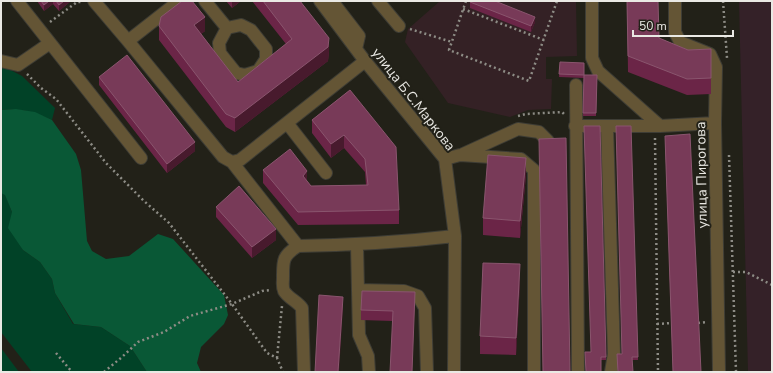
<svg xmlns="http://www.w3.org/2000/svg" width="773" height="373" font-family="'Nunito Sans',sans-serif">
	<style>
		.education { fill: #342125 }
		.medical { fill: #342128 }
		.green { fill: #014227 }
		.forest { fill: #095836 }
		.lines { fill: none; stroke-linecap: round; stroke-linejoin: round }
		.minor-casing { stroke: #3e3d35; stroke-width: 14 }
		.path { stroke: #8d8c85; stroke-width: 2.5; stroke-dasharray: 2 3; stroke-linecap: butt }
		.minor { stroke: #645535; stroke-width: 12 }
		.wall { fill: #6b2547 }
		.shaded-wall { fill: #481a2d }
		.building { fill: #783a58; stroke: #8a556e }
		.labels { text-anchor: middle; stroke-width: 4; stroke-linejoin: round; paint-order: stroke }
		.street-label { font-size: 14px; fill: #eae9e4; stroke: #222118 }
	</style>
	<rect width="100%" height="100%" fill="#222118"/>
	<path class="education" d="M440,1H576L577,56L546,57V79H552L551,109L528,110L510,117L448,103L405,42L408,29Z"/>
	<path class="medical" d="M739,1H772V372H748Z"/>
	<path class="green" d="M1,65L22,76L55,108L52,120C32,111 23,108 1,110Z
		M1,193L5,194L12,212L23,250L40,262L52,279L55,293L73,324L101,327L130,346L147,372H32L1,332Z
		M1,348L19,372H1Z"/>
	<path class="forest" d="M16,109L35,112L52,120L76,154L81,170L87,241L92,251L106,259L129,256L158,234L173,239L224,295L228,315L224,324L201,347L197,363L201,372H147L130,346L101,327L74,324L55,293L52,279L40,262L23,250L8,228L12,212L5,195L1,193V110Z"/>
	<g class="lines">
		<defs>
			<path id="minor" d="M17,1L141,158
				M94,1L128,41L223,157L232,162L240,160L365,61
				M205,1L227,28
				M320,1L365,61L445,159L455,236L454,372
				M332,1L359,36L356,49
				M378,1L399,26
				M592,1V58L598,71L660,126
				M675,1V32L680,42L710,54L716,67L715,123L719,372
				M241,25L251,30L266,49V59L258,71L245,75L236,73L220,53L219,43L227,28Z
				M128,41L179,1
				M1,61L18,65L50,43
				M576,85L578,372
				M287,123L326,173
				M575,126H660L715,123
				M607,126L614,354L611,372
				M463,154L518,129L539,132L548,141
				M445,159L460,155L521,159L534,170V372
				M232,162L298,246
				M357,245L359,335L368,356L369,372
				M358,290L404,291L418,296L425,308L427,372
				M304,372L302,308C297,301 288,298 284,291C282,287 283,282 283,278C283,261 282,256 298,246C351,245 403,242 455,236"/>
		</defs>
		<use href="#minor" class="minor-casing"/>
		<path class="path" d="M466,1L449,50L529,81L557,1
			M723,1L727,58
			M463,9L544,40
			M50,22L77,2H82
			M410,29L452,42
			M27,74L41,88L56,99L106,163L144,201L169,223L232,304L267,353L277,358L283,372
			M518,116L526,114L562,112L564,114
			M655,138L658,372
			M729,155L736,372
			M733,272H746L772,285
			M698,323L707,322
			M657,324L671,323
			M56,353L72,372
			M277,358L282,306
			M104,372L122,357L138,342L164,332L190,316L232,304L262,291L271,290"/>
		<use href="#minor" class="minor"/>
	</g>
	<path class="wall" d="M37,1H71L59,11L53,4L44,11Z
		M226,1H241L232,8Z
		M252,1H300L329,51L328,61L235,132L226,127L159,40V26L205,31L201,34L238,82L286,44Z
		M627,1L659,38L688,50L711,49V94L687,95L628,72Z
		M470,2L535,22L531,32L470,8Z
		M560,62L584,75H597L596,116H583L584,78L559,77Z
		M99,77L195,151L167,173L99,85Z
		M350,90L399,210V224L298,225L263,183V170L307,181L311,186L366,185L365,172L344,148L331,158L312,133V120Z
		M665,136L701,372H673Z
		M526,175L520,238L483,235V218Z
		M216,207L276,240L252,258L216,217Z
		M520,282L516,355L480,354V336Z
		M415,303L392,321L361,320V310Z
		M585,352L606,357V360H601Z
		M617,354L638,357V360H632Z"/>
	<path class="shaded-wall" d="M49,1H53V4L44,11V5Z
		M64,1H71L59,11V5Z
		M232,1H241L232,8Z
		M205,17V31L194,39V25Z
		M535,17V22L531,32V26Z
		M329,38V51L328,61L235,132V118Z
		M344,135V148L331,158V144Z
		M195,142V151L167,173V164Z
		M526,158V175L520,238V221Z
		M307,171V185L303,176Z
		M276,229V240L252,258V247Z
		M520,264V282L516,355V338Z
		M343,297V307L339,372H338Z"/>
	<path class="building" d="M41,1H49L44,5Z
		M56,1H64L59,5Z
		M182,1H192L205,17L194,25L238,82L292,39L263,1H300L329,38L328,47L235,118L226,114L159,26L161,17Z
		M471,1H495L535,17L531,26L470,2Z
		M627,1H658L659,38L688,50L711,49V78L687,79L628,56Z
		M127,55L195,142L167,164L99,77Z
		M560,62L584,63V75L559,74Z
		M584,75H597L596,113H583Z
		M350,90L396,147L399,210L298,212L263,170L290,149L307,171L303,176L311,186L368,185L365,159L344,135L331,144L312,120Z
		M584,126H600L606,357H601V372H586L585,352H591Z
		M616,126H631L638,357H632L633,372H618L617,354H622Z
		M690,134L701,372H673L665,136Z
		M566,138L570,372H543L539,139Z
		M488,155L526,158L520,221L483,218Z
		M239,186L276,229L252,247L216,207Z
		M483,263L520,264L516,338L480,336Z
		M362,291L415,292L412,372H390L393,311L361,310Z
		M319,295L343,297L338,372H339H315Z"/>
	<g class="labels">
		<g class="street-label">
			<text transform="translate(414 99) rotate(52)" y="5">улица Б.С.Маркова</text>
			<text transform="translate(701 175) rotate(-91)" y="5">улица Пирогова</text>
		</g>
	</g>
	<rect width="773" height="373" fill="none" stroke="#eae9e4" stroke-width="4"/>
	<path d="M633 30v6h100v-6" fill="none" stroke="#eae9e4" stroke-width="2"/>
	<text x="639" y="30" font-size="12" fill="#eae9e4" stroke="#222118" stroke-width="3" paint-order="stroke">50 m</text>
</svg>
